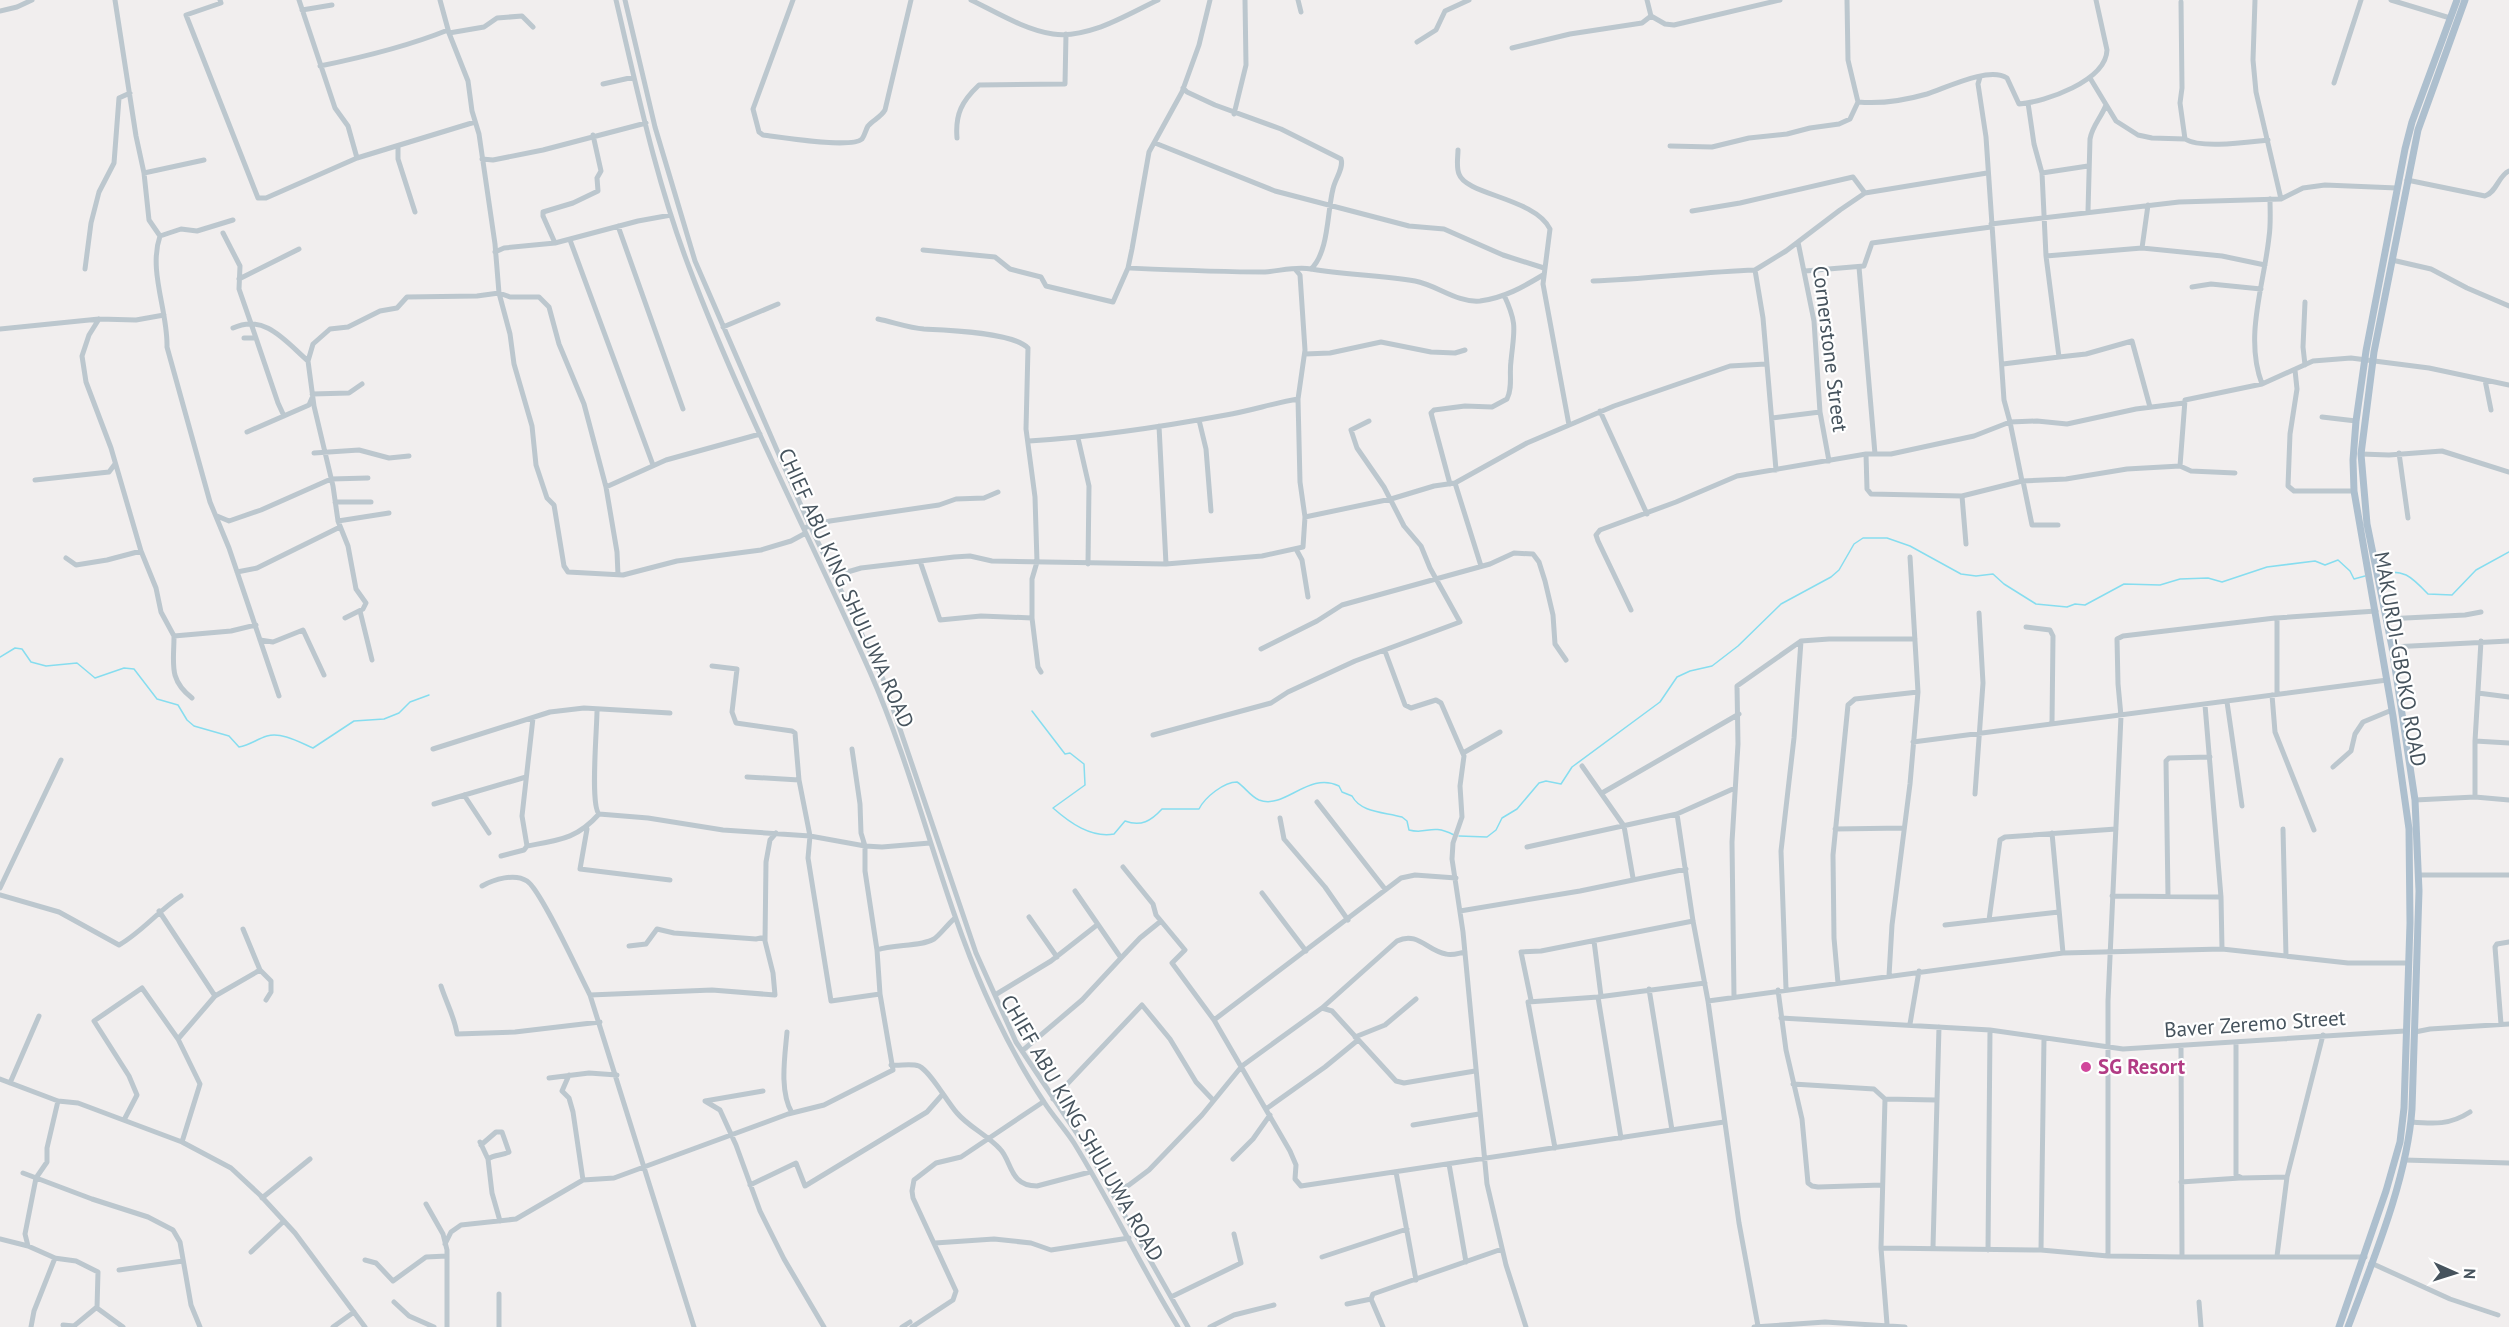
<svg xmlns="http://www.w3.org/2000/svg" width="2509" height="1327" font-family="'PT Sans',sans-serif">
	<style>
		.lines { fill: none; stroke-linecap: round; stroke-linejoin: round }
		.stream { stroke: #86ddef; stroke-width: 1.5 }
		.minor { stroke: #bcc7ce; stroke-width: 5 }
		.major { stroke: #adbfce; stroke-width: 7 }
		.hotel-dot { fill: #d1479c; stroke: #fff; stroke-width: 2 }
		.labels { text-anchor: middle; stroke-width: 4.5; stroke-linejoin: round; paint-order: stroke }
		.street-label { font-size: 21px; fill: #46535d; stroke: #fff }
		.hotel-label { font-size: 21px; font-weight: bold; fill: #b23c85; stroke: #fff; text-anchor: start }
	</style>
	<rect width="100%" height="100%" fill="#f1eeee"/>
	<g class="lines">
		<path class="stream" d="M2379,574C2403,568 2411,576 2428,594L2452,595L2476,570L2509,552
			M0,657L15,648L22,649L31,662L46,666L77,663L95,678L124,668L134,669L157,699L178,705L187,720L194,726L229,736L239,747C250,745 257,739 267,736C282,732 299,742 313,748L354,721L384,719L399,713L410,702L429,695
			M1032,711L1065,754L1070,753L1084,764L1085,785L1053,808C1070,823 1091,838 1114,834L1125,821C1141,827 1151,821 1162,809H1199C1205,797 1224,782 1237,782C1245,787 1250,796 1259,800C1285,810 1308,771 1339,786L1342,792L1352,796C1361,813 1385,812 1402,817L1407,821L1409,830C1428,835 1430,823 1454,835
			M1459,836L1487,837L1496,830L1502,818L1517,809L1539,783L1546,781L1561,784L1572,767L1660,702L1677,677L1690,671L1712,666L1738,646L1781,604L1831,577L1839,570L1854,544L1863,538H1887L1910,546L1961,574L1976,576L1993,574L2004,584L2036,604L2067,607L2075,604L2085,605L2124,584L2160,585L2180,579L2208,578L2222,582L2267,567L2315,561L2325,565L2338,560L2350,571L2354,579L2365,576"/>
		<path class="minor" d="M115,0L136,136L144,173L149,220L160,236C148,271 168,311 167,347L210,502L229,548L279,696
			M220,0L221,3L186,15L258,198H266L357,158L475,122
			M299,0L335,108L348,126L357,158
			M440,0L449,33L468,81L472,111L479,134L495,244L499,293L510,334L514,364L532,426L536,465L547,498L554,505L564,566L568,572L623,575L677,561L761,550L791,541L804,534
			M616,0C637,89 656,181 689,267C741,405 810,537 870,672C916,776 939,889 985,993C1002,1031 1021,1068 1044,1102C1053,1116 1065,1129 1074,1143C1111,1203 1141,1267 1178,1327
			M625,0L655,127L695,261L806,517L883,679L976,953L1016,1042L1086,1147L1188,1327
			M793,0L753,109L759,132L763,135C780,137 851,149 862,139C865,135 866,129 868,126C873,120 881,117 885,110L911,0
			M971,0C996,12 1025,30 1053,34C1089,39 1126,15 1158,0
			M1298,0L1301,12
			M1647,0L1651,16L1665,24L1674,25L1780,0
			M2255,0L2253,60L2256,92L2281,199
			M2391,0L2450,18
			M2181,2L2182,88L2180,103L2185,139C2201,149 2248,142 2268,140
			M302,10L332,5
			M0,11L17,7L32,0
			M449,33L484,27L497,18L522,16L533,27
			M1417,42L1436,30L1445,11L1469,0
			M1512,48L1570,34L1642,23L1651,16
			M320,66C364,57 406,47 448,30
			M2090,78L2116,121L2138,135L2152,138L2185,139
			M2334,83L2361,0
			M603,84L634,77
			M1183,88L1187,92L1215,105L1281,129L1341,159C1344,168 1335,179 1333,189C1327,212 1329,252 1311,269
			M1858,102C1879,104 1906,100 1927,94C1946,88 1989,66 2007,78L2019,104C2045,102 2106,81 2107,50L2096,0
			M2028,103L2034,144L2042,173L2046,256L2142,248L2222,256L2265,265
			M1234,114L1246,65L1245,0
			M957,138C955,114 962,101 979,85L1065,84L1066,34
			M1155,143L1275,191L1409,226L1444,229L1503,255L1544,268
			M398,146V159L415,212
			M1670,146L1712,147L1749,138L1787,134L1810,128L1839,124L1850,119L1858,102L1848,60L1847,0
			M1458,150C1458,157 1456,167 1459,174C1466,195 1535,198 1550,229L1543,284L1569,425
			M482,159L493,160L543,150L646,123
			M144,173L204,160
			M2042,173L2088,166
			M2407,180L2485,196C2497,192 2498,176 2509,171
			M2270,199C2270,212 2271,224 2269,237C2264,285 2244,337 2262,384L2313,361L2351,358L2429,368L2509,385
			M1692,211L1740,203L1853,177L1865,193
			M2088,211L2090,139C2092,126 2101,118 2106,105
			M1991,224L2179,202L2281,199L2303,188L2325,185L2397,188
			M618,226L683,409
			M223,233L240,266L239,289L256,338
			M160,236L181,229L197,231L233,220
			M570,240L653,465
			M1798,242L1814,321L1820,412L1829,461
			M555,243L543,216V212L573,203L598,191L597,178L601,171L593,135
			M2142,248L2148,205
			M923,250L995,257L1010,269L1041,277L1046,286L1113,302L1128,268L1132,249L1149,152L1182,92L1199,45L1210,0
			M495,252L504,248L555,243L638,221L671,215
			M2392,260L2431,269L2467,288L2509,306
			M1859,267L1875,454
			M1128,268C1174,270 1219,272 1265,272C1280,271 1296,266 1311,269C1345,275 1380,275 1415,281C1437,285 1457,303 1480,301C1504,298 1523,287 1543,275
			M85,269L91,223L99,192L114,163L119,98L130,93
			M1805,271L1864,266L1872,243L1991,227
			M239,279L299,249
			M1593,281C1647,279 1701,272 1755,270
			M2192,287L2211,284L2261,289
			M2305,302L2303,347L2305,365
			M99,319L89,335L82,356L86,382L111,448L141,551L156,588L161,612L174,636
			M878,319C893,322 909,328 924,329C947,330 1012,332 1028,348L1026,429L1035,497L1037,562L1032,579V618L1038,667L1041,672
			M723,327L778,304
			M233,328C265,313 286,342 308,361
			M0,329L99,319L136,320L164,315
			M244,338H256L278,403L284,416
			M1305,354L1330,353L1381,342L1431,352L1455,353L1465,350
			M2059,357L2086,354L2132,341L2150,407
			M2003,364L2059,357L2046,256
			M2295,370L2297,389L2290,434L2288,486L2294,491H2354
			M2485,380L2491,410
			M312,394L349,393L362,384
			M1600,411L1647,514
			M2322,417L2356,421
			M1772,418L1820,412
			M1199,420L1206,449L1211,511
			M1159,426L1166,564
			M247,432L309,405L312,398
			M1078,438L1089,486L1088,564
			M1029,441C1095,437 1161,427 1226,415C1250,411 1274,403 1298,399
			M314,453L359,450L389,458L409,456
			M2399,453L2408,518
			M1866,454L1867,489L1871,494L1962,496L2022,481L2010,422L2037,421L2067,424L2136,409L2184,403
			M2361,454L2389,455L2442,451L2509,472
			M2180,466L2191,471L2235,473
			M1776,470L1763,318L1755,270L1786,251L1840,210L1865,193L1987,173
			M35,480L109,472L115,464
			M2022,481L2066,479L2127,469L2180,466L2185,400L2262,384
			M2023,481L2032,525H2058
			M1455,483L1481,566
			M1450,484L1431,413L1434,410L1465,406L1492,407L1507,399C1513,387 1509,374 1511,361C1514,330 1518,325 1504,295
			M606,487L666,460L760,434
			M1962,496L1966,544
			M335,502H371
			M217,516L229,521L261,510L331,479L368,478
			M1305,517L1391,499L1434,486L1455,483L1527,443L1614,406L1730,366L1766,364
			M338,521L389,513
			M807,527L830,521L939,505L956,499L984,498L998,492
			M1296,549L1302,560L1308,597
			M66,558L76,565L107,560L141,551
			M920,561L940,620L981,616L1032,618
			M237,572L257,568L340,527
			M834,576L861,568L954,557L970,556L992,561L1166,564L1262,556L1303,547L1305,517L1300,482L1298,399L1305,350L1300,275L1295,269
			M1631,610L1598,541L1596,535L1600,530L1676,502L1737,476L1866,454H1891L1974,436L2010,422L2004,400L1986,137L1978,84L1980,77
			M360,611L372,660
			M345,618L363,609L366,603L356,589L348,546L338,521L333,486L314,406L308,361L313,344L330,329L348,327L380,311L397,308L407,297L477,296L499,293L510,297H539L549,307L559,344L584,404L606,487L617,552L618,575
			M2276,618L2376,611
			M2386,619L2465,615L2481,612
			M2026,627L2050,630L2053,636L2052,723
			M260,640L273,642L303,630L324,675
			M2392,647L2509,641
			M1261,649L1317,621L1342,605L1490,564L1514,553L1533,554L1539,562L1545,581L1553,615L1555,644L1566,660
			M1385,651L1405,705L1411,708L1436,700L1441,703L1464,756L1460,786L1462,817L1453,843L1452,859L1463,932L1487,1184L1506,1265L1526,1327
			M712,666L737,669L732,712L736,723L792,731L795,733L799,780
			M2478,693L2509,697
			M2272,695L2275,732L2314,830
			M192,698C168,679 174,664 174,636L231,631L256,625
			M2227,702L2242,806
			M2205,705L2221,897L2222,949
			M597,711C597,729 590,805 599,814L648,818L723,830L810,836L865,846L882,847L930,843
			M533,718L522,816L527,846C559,840 577,839 599,814
			M1153,735L1271,703L1288,692L1355,661L1460,622L1430,568L1421,546L1404,526L1384,487L1357,448L1351,430L1369,421
			M2475,741L2509,743
			M1913,742L2387,680
			M433,749L550,712L584,708L670,713
			M1463,753L1500,732
			M1582,766L1624,826L1633,878
			M2333,767L2351,751L2355,734L2363,722L2392,710
			M747,777L799,780L810,836L808,858L831,1001L880,994
			M1602,793L1739,714
			M1975,794L1983,683L1979,613
			M464,795L489,833
			M2475,797V741L2481,641
			M2415,800L2475,797L2509,800
			M1317,802L1385,889
			M434,804L526,777
			M1677,814L1693,921L1708,1001L1739,1223L1758,1326
			M1280,818L1284,839L1325,887L1348,920
			M587,829L580,869L670,880
			M1835,829L1904,828
			M2283,829L2286,956
			M2052,833L2063,953
			M1527,847L1677,814L1735,788
			M501,856L524,850L527,846
			M1123,867L1153,904L1156,915L1185,950L1172,963L1214,1020L1290,1151L1296,1165L1295,1179L1301,1186L1724,1122
			M2418,875H2509
			M482,886C494,879 515,873 527,881C541,890 579,974 590,995
			M0,888L61,760
			M1075,891L1121,958L1140,938L1161,921
			M1262,893L1306,951
			M0,895L59,912L119,945C142,932 159,910 181,896
			M2112,896L2221,897
			M2168,896L2166,761L2169,758L2210,757
			M159,911L215,996
			M1460,911L1580,891L1686,869
			M1029,917L1057,957
			M1989,920L2000,840L2005,837L2116,829
			M1945,925L2059,912
			M243,929L260,970L271,981V992L266,1000
			M1594,941L1601,996
			M629,946L646,944L657,929L674,933L756,939L765,937
			M877,950C894,944 920,947 934,939C939,936 948,924 954,919
			M1889,976L1892,925L1910,784L1918,692L1910,557
			M1838,983L1834,938L1833,855L1848,705L1855,699L1918,692
			M441,986C446,1002 455,1018 457,1034L515,1032L600,1022
			M1649,989L1672,1130
			M1786,989L1781,851L1794,738L1801,641
			M1778,990L1786,1050L1802,1119L1808,1183L1812,1186L1818,1187L1882,1185
			M995,995L1051,961L1097,925
			M1598,997L1621,1138
			M1734,997L1732,842L1738,744L1737,686L1801,641L1829,639H1915
			M1531,1000L1521,952L1541,951L1693,921
			M1708,1001L2063,953L2222,949L2348,963H2407
			M1322,1008L1332,1011L1396,1081L1404,1083L1475,1071
			M1781,1018L1990,1030L2123,1049L2405,1031
			M1214,1020L1401,878L1415,875L1456,878
			M1910,1024L1919,971
			M2501,1024L2495,947L2497,944L2509,942
			M787,1032C785,1056 779,1091 792,1113
			M2415,1032L2430,1029L2509,1024
			M1355,1037L1385,1025L1416,999
			M178,1039L215,996L260,970
			M2236,1042V1175L2242,1178L2287,1177
			M2181,1047L2182,1257
			M1022,1051L1082,1000L1121,958
			M891,1065C900,1066 911,1063 919,1066C931,1072 947,1102 957,1113C969,1127 987,1135 1000,1149C1012,1161 1009,1186 1037,1186L1090,1172
			M569,1075L562,1091L569,1098L573,1112L583,1180
			M549,1078L589,1073L617,1075
			M0,1079L58,1101L78,1103L182,1142L231,1168L260,1195L295,1233L365,1327
			M10,1083L39,1016
			M1793,1084L1874,1089L1885,1099L1936,1100
			M763,1091L705,1101L720,1110L736,1145L760,1211L784,1259L824,1327
			M1053,1099L1142,1005L1170,1039L1196,1082L1213,1100
			M1885,1099L1881,1248L1887,1324
			M1266,1109L1325,1067L1358,1040
			M124,1120L137,1095L129,1076L94,1021L142,988L178,1039L200,1084L182,1142
			M2411,1122C2434,1124 2450,1125 2470,1112
			M1413,1125L1479,1114
			M480,1142L488,1159L492,1193L500,1221
			M481,1145L496,1132H502L509,1152C502,1156 495,1154 488,1159
			M1555,1148L1528,1002L1598,997L1705,983
			M1233,1159L1253,1139L1270,1115
			M2404,1160L2509,1163
			M1449,1164L1466,1262
			M1396,1172L1416,1280
			M23,1173L92,1199L148,1217L173,1230L180,1242L191,1305L200,1327
			M2181,1182L2240,1178
			M750,1185L796,1163L805,1186L927,1112L942,1095
			M1112,1193L1129,1185L1149,1170L1202,1115L1242,1066L1322,1008L1397,941C1418,931 1427,951 1446,954C1452,956 1459,953 1465,952
			M262,1198L310,1159
			M426,1204L443,1234L447,1250V1327
			M0,1239L28,1246L55,1258L34,1311L31,1327
			M935,1243L994,1239L1031,1243L1051,1250L1129,1238
			M445,1244L451,1232L461,1225L516,1219L583,1180L614,1178L788,1114L824,1105L893,1070L880,994L877,950L865,871V846L861,833L860,804L852,749
			M28,1246L25,1234L36,1178L47,1162V1148L58,1101
			M1933,1247L1939,1027
			M1881,1248L2041,1250L2108,1256L2182,1257H2365
			M1988,1250L1990,1030
			M2041,1250L2044,1038
			M251,1252L284,1221
			M2108,1256V1001L2121,716L2118,684L2117,639L2123,636L2275,618L2277,619V694
			M2277,1256L2287,1177L2323,1035
			M1322,1257L1407,1229
			M54,1258L76,1261L98,1272L97,1308L123,1327
			M365,1260L376,1263L393,1281L426,1257L447,1256
			M2371,1263L2450,1299L2498,1315
			M119,1270L183,1261
			M1171,1297L1241,1263L1234,1234
			M1371,1299L1383,1327
			M394,1302L409,1316L434,1327
			M2199,1302L2201,1327
			M1347,1304L1371,1299L1373,1294L1502,1249
			M63,1325L74,1326L97,1307
			M333,1327L354,1312
			M499,1327V1294
			M694,1327L590,995L712,990L775,995L773,973L765,941L766,862L770,840L776,833
			M902,1327L910,1322
			M912,1327L953,1300L956,1291L913,1198L912,1191L914,1180L936,1163L961,1157L1043,1102
			M1210,1327L1234,1315L1274,1305
			M1754,1327L1825,1322L1905,1327"/>
		<path class="major" d="M2339,1327L2386,1191L2400,1142L2404,1108L2410,923L2409,829L2393,716L2354,491L2353,460L2356,421L2366,351L2405,149L2412,122L2457,0
			M2348,1327C2373,1260 2407,1180 2412,1109L2419,891L2415,800L2392,647L2367,524L2361,454L2374,352L2418,130L2465,0"/>
	</g>
	<circle class="hotel-dot" cx="2086" cy="1067" r="6"/>
	<g class="labels">
		<g class="street-label">
			<text transform="translate(1830 349) rotate(83)" y="7">Cornerstone Street</text>
			<text transform="translate(846 588) rotate(66)" y="7">CHIEF ABU KING SHULUWA ROAD</text>
			<text transform="translate(2400 659) rotate(80)" y="7">MAKURDI-GBOKO ROAD</text>
			<text transform="translate(2255 1024) rotate(-4)" y="7">Baver Zeremo Street</text>
			<text transform="translate(1082 1128) rotate(60)" y="7">CHIEF ABU KING SHULUWA ROAD</text>
		</g>
		<g class="hotel-label">
			<text x="2098" y="1074">SG Resort</text>
		</g>
	</g>
	<g transform="translate(2455 1273) rotate(93)" stroke="#ffffff" stroke-width="4.5" paint-order="stroke">
	<path d="M0-4.5L10 22L0 15L-10 22Z" fill="#46535d"/>
	<text y="-9" font-size="16" font-weight="bold" text-anchor="middle" fill="#46535d">N</text>
	</g>
</svg>
